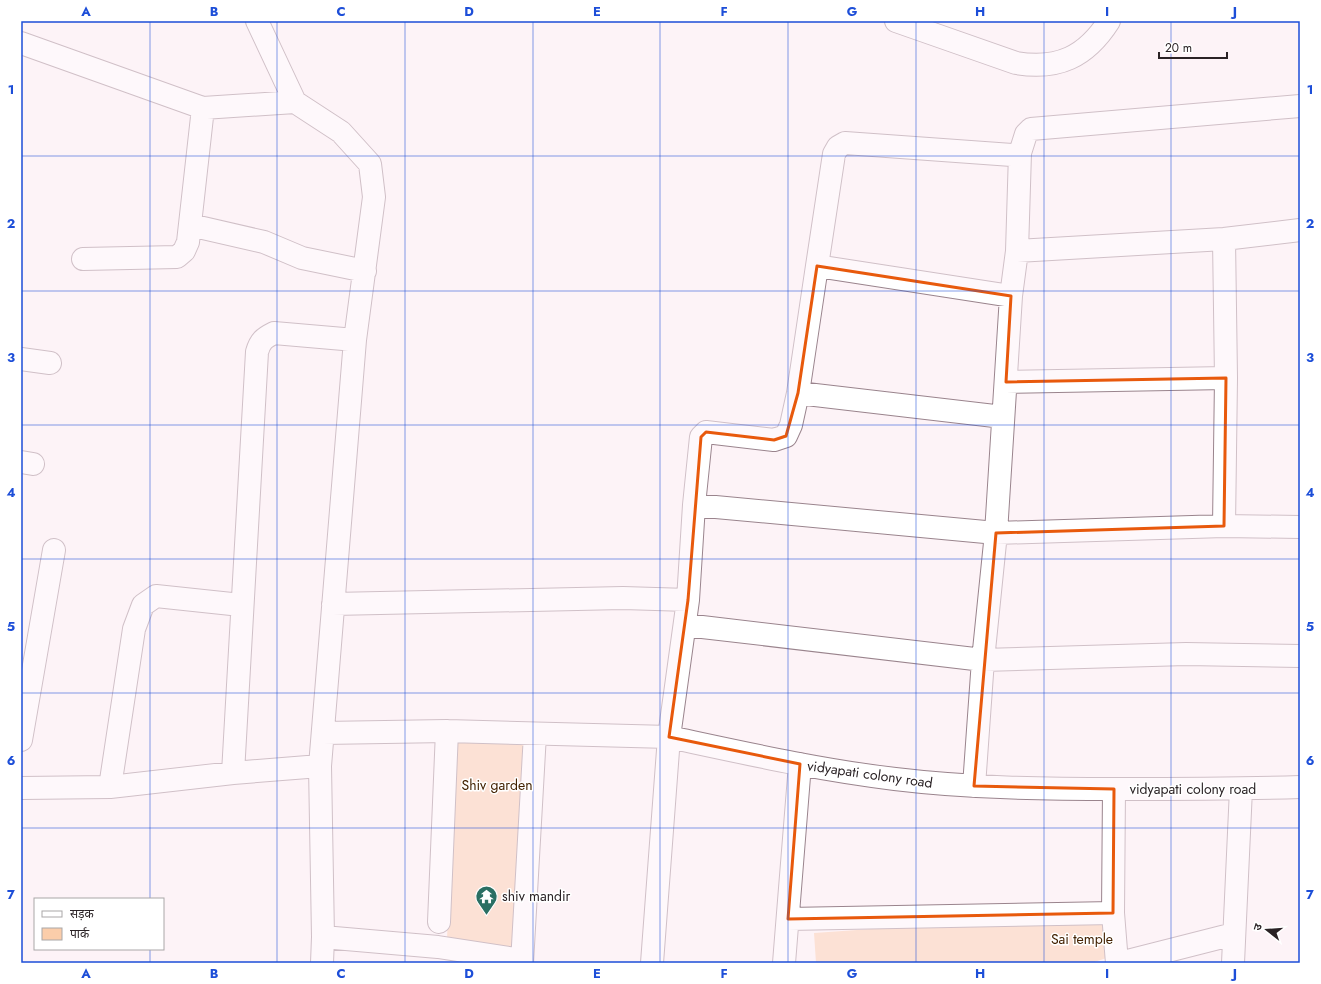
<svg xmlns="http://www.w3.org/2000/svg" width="1321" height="984" font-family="Jost,'Noto Sans Devanagari',sans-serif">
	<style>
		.green { fill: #fbcdaa }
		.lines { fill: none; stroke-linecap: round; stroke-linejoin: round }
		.minor-casing { stroke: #9a848d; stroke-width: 24 }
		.minor { stroke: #fff; stroke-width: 22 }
		.marked { fill: none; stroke: #e8590c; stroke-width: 3; stroke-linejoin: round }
		.grid { fill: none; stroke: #1d4ed8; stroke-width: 1; stroke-opacity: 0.55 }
		.labels { text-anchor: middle; stroke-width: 3; stroke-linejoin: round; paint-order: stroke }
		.street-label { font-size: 14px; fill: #2a2225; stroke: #fff }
		.park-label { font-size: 14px; fill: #422101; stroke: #fff }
		.poi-label { font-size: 14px; fill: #2a2225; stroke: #fff; text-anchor: start }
		.neatline { fill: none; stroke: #1d4ed8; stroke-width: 1.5 }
		.grid-label { font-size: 13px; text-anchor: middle; font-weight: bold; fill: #1d4ed8 }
	</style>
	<rect width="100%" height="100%" fill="#fdf3f7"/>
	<path class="green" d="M453,738L546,740L526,951L447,941Z
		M1100,913L1113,956L1091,963H816L814,933Z"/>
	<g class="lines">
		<defs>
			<path id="minor" d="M257,21L295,102L341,132L370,164L374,197L355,340L320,766L323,937L322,963
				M896,21L1016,63C1058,70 1086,57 1109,21
				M21,43L203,108L295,102
				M190,225L264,242L302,258L365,271
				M1224,239L1226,378L1224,526
				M1017,251L1224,239L1300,230
				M83,259L177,257L184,251L188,242L203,108
				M817,266L834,154L838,147L845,143L1012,155L1020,153L1026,134L1031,129L1300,106
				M21,359L50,363
				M1006,382L1226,378
				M798,393L1003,417
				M21,462L33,464
				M694,505L996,533L1224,526L1300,527
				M333,604L623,598L688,600
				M685,625L983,660L1186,654L1300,656
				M323,733L447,731L669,737L688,600L694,505L701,437L706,432L774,440L786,436L791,425L798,393L817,266L1011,296
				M21,740L54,550
				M233,773L257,352C260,341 264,338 274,333L355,340
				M974,786L983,660L996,533L1011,296L1017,251L1020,153
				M110,787L134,629L143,605L156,596L241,605
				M21,788L110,787L233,773L320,766
				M1113,913L1117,963
				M788,919L1113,913L1114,789
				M439,922L447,731
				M323,937L438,947L522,960
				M522,963L535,734
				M652,963L669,737C744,753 819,770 895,779C969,788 1044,789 1118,789C1179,789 1239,789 1300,787
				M784,963L800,764
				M1120,963L1234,934
				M1233,963L1241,789"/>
		</defs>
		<use href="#minor" class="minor-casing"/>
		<use href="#minor" class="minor"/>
	</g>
	<path d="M0 0H1321V984H0ZM817,266L1011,296L1006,382L1226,378L1224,526L996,533L974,786L1114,789L1113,913L788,919L800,764L669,737L688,600L701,437L706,432L774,440L786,436L798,393Z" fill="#fdf3f7" fill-opacity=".55" fill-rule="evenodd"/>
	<path class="marked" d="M817,266L1011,296L1006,382L1226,378L1224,526L996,533L974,786L1114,789L1113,913L788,919L800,764L669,737L688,600L701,437L706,432L774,440L786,436L798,393Z"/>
	<path class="grid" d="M150,21V899M277,21V963M405,21V963M533,21V963M660,21V963M788,21V963M916,21V963M1044,21V963M1171,21V963M21,156H1300M21,291H1300M21,425H1300M21,559H1300M21,693H1300M21,828H1300M150,949V963"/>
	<defs>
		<symbol id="temple-pin" viewBox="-11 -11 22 30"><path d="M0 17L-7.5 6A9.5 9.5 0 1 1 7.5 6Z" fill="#2a6f63" stroke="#fff"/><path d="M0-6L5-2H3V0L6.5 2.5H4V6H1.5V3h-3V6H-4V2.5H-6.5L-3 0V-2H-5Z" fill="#fff"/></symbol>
	</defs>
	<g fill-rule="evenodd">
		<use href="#temple-pin" x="474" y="884" width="25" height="34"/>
	</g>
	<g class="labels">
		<g class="street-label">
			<text transform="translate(870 774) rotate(8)" y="5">vidyapati colony road</text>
			<text x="1193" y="794">vidyapati colony road</text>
		</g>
		<g class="park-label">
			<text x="497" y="790">Shiv garden</text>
			<text x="1082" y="944">Sai temple</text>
		</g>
		<g class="poi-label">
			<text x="502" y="901">shiv mandir</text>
		</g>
	</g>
	<rect width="1321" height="984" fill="none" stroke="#ffffff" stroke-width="44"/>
	<rect x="34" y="898" width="130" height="52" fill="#ffffff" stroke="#aaa7a8"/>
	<rect x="42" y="911" width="20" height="6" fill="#ffffff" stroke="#aaa7a8"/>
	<text x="70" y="918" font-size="12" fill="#2a2225">सड़क</text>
	<rect x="42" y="928" width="20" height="12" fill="#fbcdaa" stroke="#aaa7a8"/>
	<text x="70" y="938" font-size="12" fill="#2a2225">पार्क</text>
	<g transform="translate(1267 930) rotate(287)" stroke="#ffffff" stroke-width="3" paint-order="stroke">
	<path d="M0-3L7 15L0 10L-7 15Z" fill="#2a2225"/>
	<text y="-6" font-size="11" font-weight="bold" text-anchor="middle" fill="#2a2225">उ</text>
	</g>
	<path d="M1159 52v6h68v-6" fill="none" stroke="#2a2225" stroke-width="2"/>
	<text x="1165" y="52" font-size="12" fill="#2a2225" stroke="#ffffff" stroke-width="3" paint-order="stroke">20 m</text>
	<rect x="22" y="22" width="1277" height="940" class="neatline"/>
	<g class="grid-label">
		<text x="86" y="16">A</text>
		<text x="214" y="16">B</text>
		<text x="341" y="16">C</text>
		<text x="469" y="16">D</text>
		<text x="597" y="16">E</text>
		<text x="724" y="16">F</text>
		<text x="852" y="16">G</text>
		<text x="980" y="16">H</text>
		<text x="1107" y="16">I</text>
		<text x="1235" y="16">J</text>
		<text x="11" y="94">1</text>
		<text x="1310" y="94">1</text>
		<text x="11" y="228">2</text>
		<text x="1310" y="228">2</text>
		<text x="11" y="362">3</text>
		<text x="1310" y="362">3</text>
		<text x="11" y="497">4</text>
		<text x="1310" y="497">4</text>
		<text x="11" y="631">5</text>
		<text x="1310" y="631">5</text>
		<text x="11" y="765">6</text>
		<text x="1310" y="765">6</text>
		<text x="11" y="899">7</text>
		<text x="1310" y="899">7</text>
		<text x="86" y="978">A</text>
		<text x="214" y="978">B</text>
		<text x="341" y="978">C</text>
		<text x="469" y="978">D</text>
		<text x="597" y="978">E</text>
		<text x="724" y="978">F</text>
		<text x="852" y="978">G</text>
		<text x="980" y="978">H</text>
		<text x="1107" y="978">I</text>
		<text x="1235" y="978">J</text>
	</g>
</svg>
